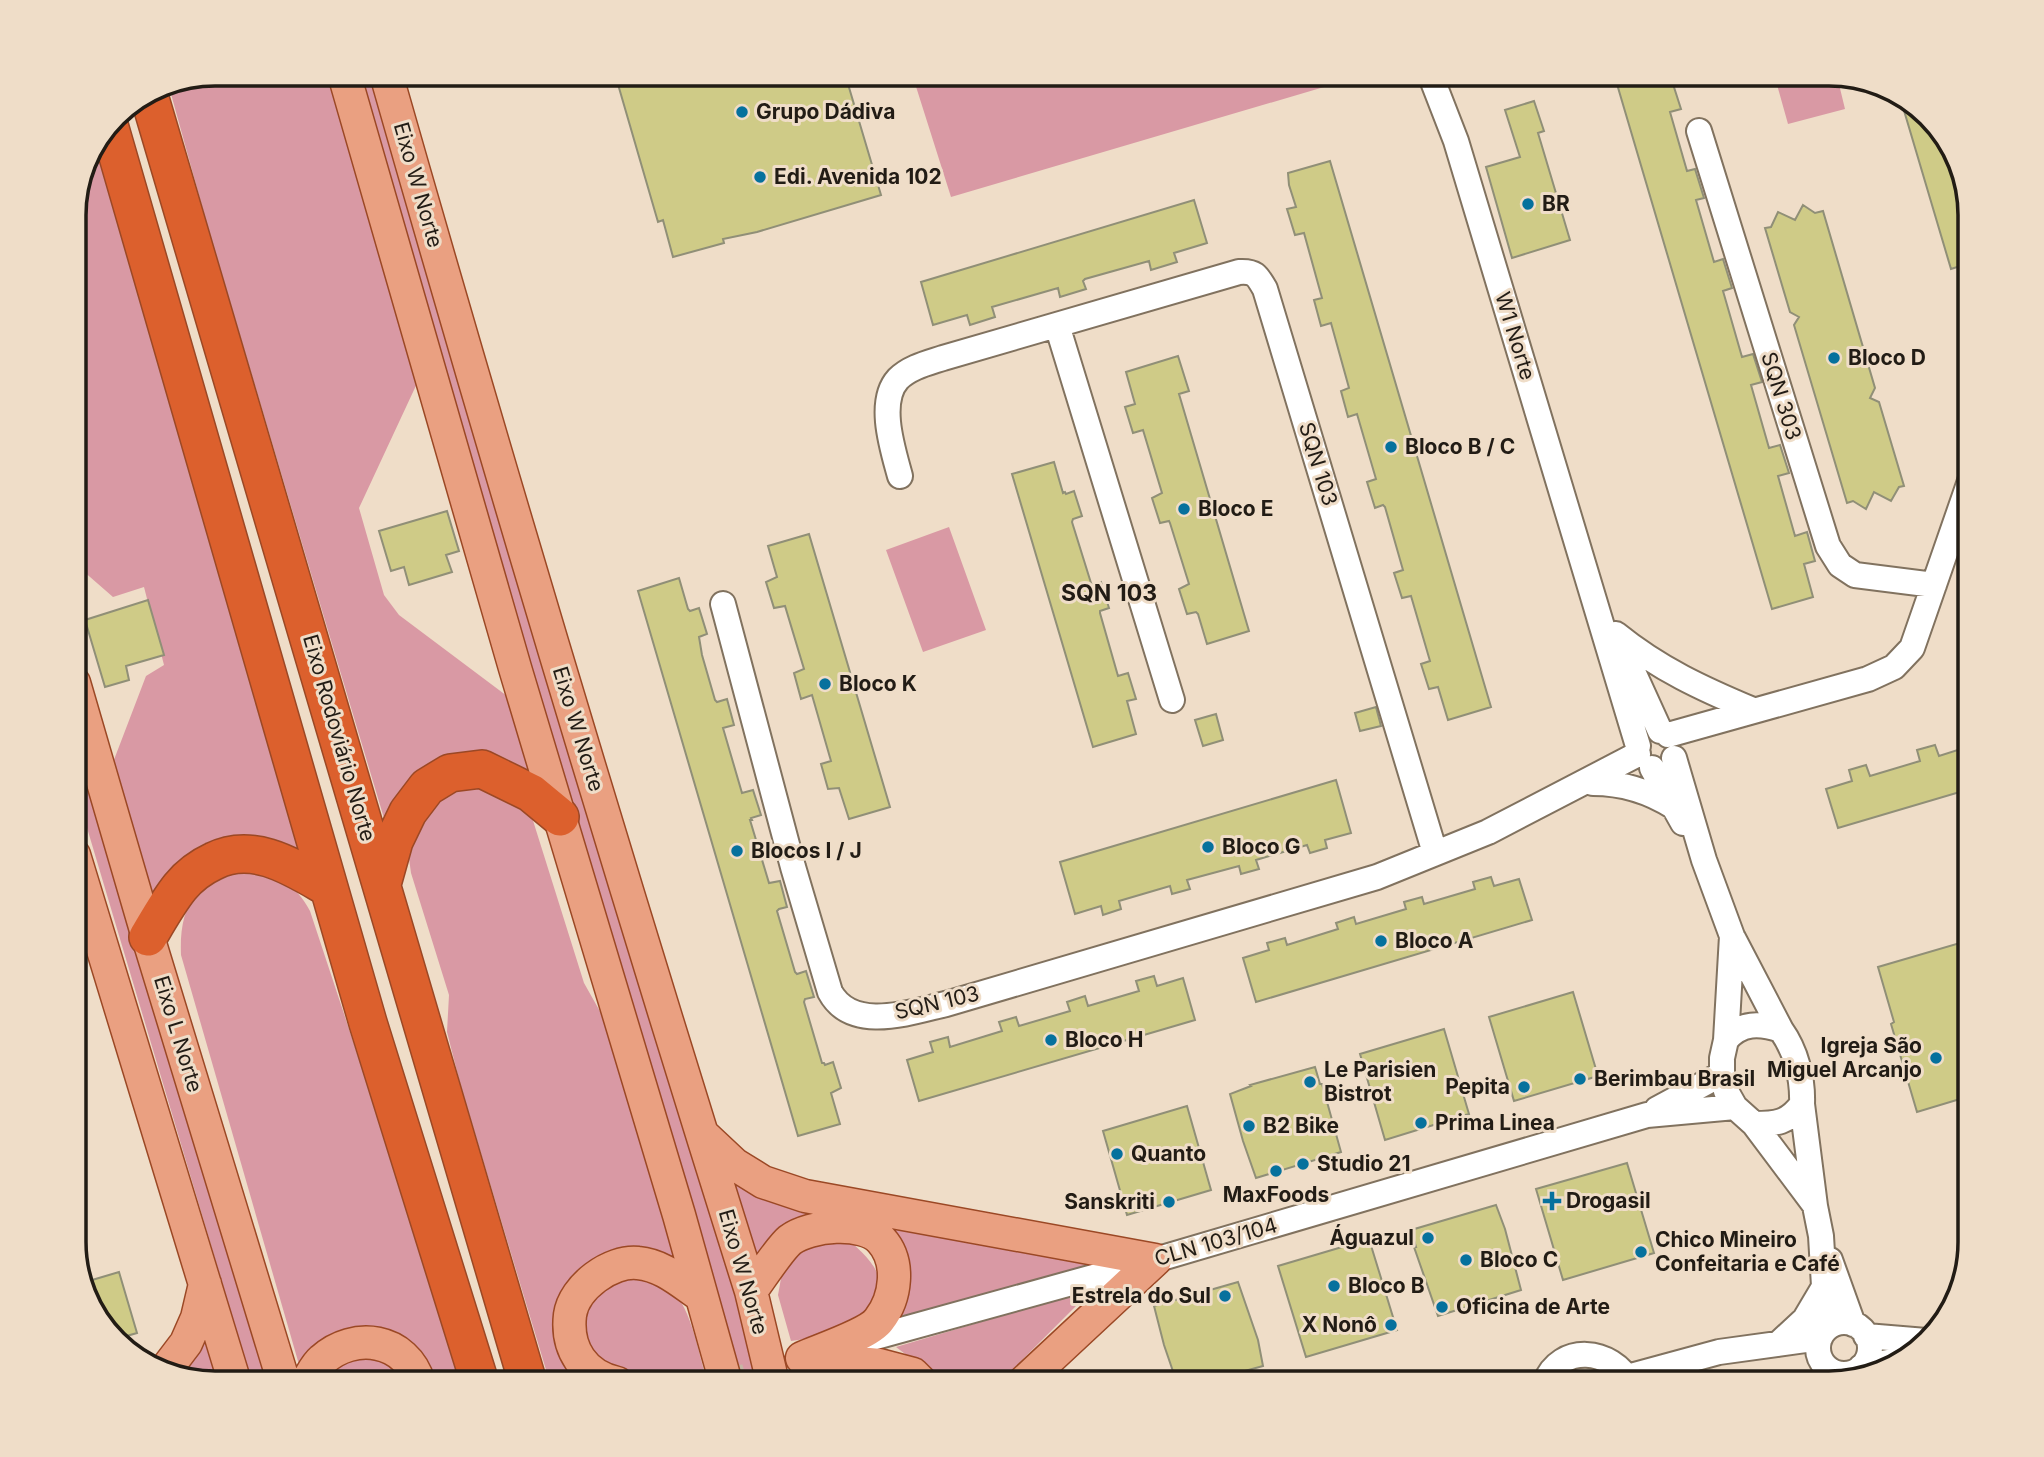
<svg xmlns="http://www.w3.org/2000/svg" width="2044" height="1457" font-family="Inter,sans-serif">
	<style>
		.green { fill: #d999a4 }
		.building { fill: #cfcb87; stroke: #908f77; stroke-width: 2 }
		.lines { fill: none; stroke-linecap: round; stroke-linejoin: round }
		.minor-tunnel { stroke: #c6b6a4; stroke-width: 24; stroke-dasharray: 24 12; stroke-linecap: butt }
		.minor-casing { stroke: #81725f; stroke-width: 28 }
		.major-casing { stroke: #9b4825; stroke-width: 35 }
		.highway-casing { stroke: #9b4825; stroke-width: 40 }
		.minor { stroke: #fff; stroke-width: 24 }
		.major { stroke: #eaa081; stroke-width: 32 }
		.highway { stroke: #dc602d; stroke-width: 37 }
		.poi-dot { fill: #06719d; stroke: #efddc8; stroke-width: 2.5 }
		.labels { text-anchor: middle; stroke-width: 6; stroke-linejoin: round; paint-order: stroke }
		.poi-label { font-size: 21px; font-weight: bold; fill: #221c15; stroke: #efddc8; text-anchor: start }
		.street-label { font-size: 21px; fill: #221c15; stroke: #efddc8 }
		.neighbourhood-label { font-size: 23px; font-weight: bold; fill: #221c15; stroke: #efddc8 }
		.rim { fill: none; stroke: #221c15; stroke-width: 3.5 }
	</style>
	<rect width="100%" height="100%" fill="#efddc8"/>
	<path class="green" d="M214,74H340L420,377L359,508L384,595L399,615L511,699L540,784L520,767L494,759L386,825L208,228L168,83Z
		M358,74H375L761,1383H744L468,454Z
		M912,74H1368L951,197Z
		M1774,74H1830L1837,76L1845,109L1788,124Z
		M98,139L311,872L257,848L157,916L112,765L146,676L164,665L144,587L113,597L74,563V205L88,152Z
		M949,527L986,630L923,652L886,550Z
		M74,726L268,1383H252L74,784Z
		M466,782L530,811L584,983L615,1038L684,1275L670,1266L579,1287L593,1383H550L461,1087L447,1032L449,995L411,873L407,844L425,805Z
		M247,871C278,878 293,880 310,911L432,1280L462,1383H432L395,1344L302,1375L181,955C179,905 196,878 247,871Z
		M724,1168L1093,1264L878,1328L896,1260L830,1219L757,1276Z
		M845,1237C859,1249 880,1266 880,1286C880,1293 879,1301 878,1308L826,1336L791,1341L778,1295L784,1262L797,1247Z
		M634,1276C644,1279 658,1280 666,1285C690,1300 698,1352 706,1377L638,1380L619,1378L588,1351L583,1320L590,1303L607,1285Z
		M1093,1289L999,1383H931L917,1363L896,1347Z
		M206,1323L224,1383H214L181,1372Z
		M381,1357L413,1383H319L347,1360Z
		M862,1372L895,1383H804L802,1377Z"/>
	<path class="building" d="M615,74H845L881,195L757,232L723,239L724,243L673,257L663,220L658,222Z
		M1614,74H1658L1661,84L1672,81L1681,109L1670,112L1687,171L1695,169L1704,198L1696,200L1714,262L1723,259L1732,288L1723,291L1742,357L1753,354L1762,382L1751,385L1769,448L1780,445L1789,473L1778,476L1795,536L1807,532L1815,561L1804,564L1813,597L1772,609Z
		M1900,97L1915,102L1956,152L1970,214V263L1951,269Z
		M1534,101L1544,131L1538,133L1570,240L1512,258L1486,167L1520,157L1505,110Z
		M1330,161L1491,707L1448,720L1438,687L1429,689L1421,664L1430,661L1411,596L1402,598L1394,573L1403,570L1385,507L1383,505L1375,508L1367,482L1376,479L1357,414L1348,417L1341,391L1349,388L1331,323L1321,326L1314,300L1322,298L1304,233L1295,235L1287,209L1296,207L1289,185L1288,173Z
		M1194,200L1207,243L1174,253L1177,262L1151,270L1149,261L1085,279L1083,281L1086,289L1060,297L1058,288L992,307L995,317L970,325L967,315L933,325L921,282Z
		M1803,205L1815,213L1823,211L1875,388L1870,398L1879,402L1904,486L1899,487L1891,501L1874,492L1866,509L1853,501L1847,503L1794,325L1799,317L1790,312L1765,228L1771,227L1778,212L1795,220Z
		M1178,356L1189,391L1179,394L1249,631L1207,644L1198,614L1196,612L1187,614L1179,589L1189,584L1170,523L1169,521L1160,523L1152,498L1162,493L1143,430L1133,433L1125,407L1135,404L1126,372Z
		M1054,462L1063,493L1065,492L1066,494L1074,491L1082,516L1073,519L1072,522L1091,583L1093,585L1101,582L1109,608L1100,611V613L1118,676L1128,673L1136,699L1127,701L1136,734L1093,747L1012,474Z
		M447,511L459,551L446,555L452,572L409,585L404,567L391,571L379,531Z
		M809,534L890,807L849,819L839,788L828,789L821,764L831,761L812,695L801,699L794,673L804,669L785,606L774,608L766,582L777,577L768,546Z
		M679,578L688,609L690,611L699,608L707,634L699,637L702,655L715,700L717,702L727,699L734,725L723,728L742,793L753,790L761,815L751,818L752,820H750L769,883L780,881L787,907L779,909L777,911L795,972L797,974L806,971L814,997L805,999L804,1002L822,1063H824L825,1065L833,1062L841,1088L831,1093L840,1124L798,1136L638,591Z
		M148,600L164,655L126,666L129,680L105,687L85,620Z
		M1376,707L1381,726L1360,731L1355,713Z
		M1216,714L1223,740L1203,746L1195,720Z
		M1935,745L1939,756L1970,746V789L1838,828L1826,789L1852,781L1849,770L1866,765L1870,776L1920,761L1917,750Z
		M1336,780L1351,833L1325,840L1327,848L1310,853L1307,845L1256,860L1259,869L1241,874L1239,866L1187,880L1190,889L1172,894L1170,886L1119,901L1121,909L1103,915L1101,906L1075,914L1060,862Z
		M1491,877L1494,886L1519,879L1532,920L1256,1002L1243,958L1269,950L1267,943L1285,938L1287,945L1338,929L1336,923L1354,917L1356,924L1406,909L1404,902L1422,897L1424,904L1475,889L1473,882Z
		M1970,940V1096L1917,1112L1891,1024L1894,1022L1878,967Z
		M1154,976L1157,986L1183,978L1195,1020L919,1101L907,1060L933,1052L930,1042L948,1037L950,1047L1002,1031L999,1022L1016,1017L1019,1026L1070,1011L1067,1002L1085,996L1088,1006L1139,991L1136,981Z
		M1573,992L1598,1076L1514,1101L1489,1017Z
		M1444,1029L1469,1114L1385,1140L1360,1054Z
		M1315,1067L1320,1084H1322L1341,1152L1256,1178L1243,1141L1230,1094L1251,1086L1250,1085Z
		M1187,1106L1211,1190L1127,1215L1103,1131Z
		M1627,1163L1654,1253L1563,1280L1536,1189Z
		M1496,1205L1505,1229L1521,1290L1438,1316L1414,1247H1416L1411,1230Z
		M1369,1239L1397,1330L1306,1357L1278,1266Z
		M119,1272L137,1333L116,1339L88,1305L82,1283Z
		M1238,1282L1258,1340L1263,1366L1201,1383H1177L1164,1345L1154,1306Z"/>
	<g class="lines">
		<path class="minor-tunnel" d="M723,1383L783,1364"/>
		<defs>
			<path id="minor" d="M1430,74L1456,141L1638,746
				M1699,131L1828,546L1840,565L1855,575L1934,585
				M1057,325L1172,700
				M900,476C893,450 877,402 898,379C910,367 928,363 943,358L1239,272C1255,271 1257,275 1265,289L1435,853
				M723,604L793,867L830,992C852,1033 911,1012 946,1004L1377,877L1488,832L1638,754
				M1616,634C1659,669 1703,689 1753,710
				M1620,643L1660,731
				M1668,735L1868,679L1894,667L1912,648L1970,481
				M1674,758L1704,860L1732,936L1781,1030C1796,1051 1803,1078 1802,1104L1815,1206L1821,1236L1824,1286V1331
				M1652,768L1683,823
				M1593,783C1624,783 1649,791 1674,807
				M1732,936L1726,1040L1722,1058V1074L1726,1091L1735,1107L1754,1124L1814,1204
				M1726,1040C1741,1022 1760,1023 1781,1030
				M1657,1109L1722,1074
				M1754,1124C1776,1124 1788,1123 1802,1104
				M1830,1260L1853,1324
				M1818 1348a26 26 0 1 1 52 0a26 26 0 1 1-52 0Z
				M1866,1336L1926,1341
				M854,1343L1155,1260L1647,1115L1735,1107
				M1778,1344L1805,1319L1824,1287
				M1861,1367L1904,1359
				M1627,1377L1719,1352L1820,1338
				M1545,1383C1560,1343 1612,1348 1630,1383"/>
			<path id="major" d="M344,74L515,668L679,1215L726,1383
				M386,74C502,481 624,887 751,1291L773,1383
				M74,683L148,937L284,1383
				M74,855L235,1383
				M702,1134L734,1164L763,1182L805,1196L1155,1260
				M751,1291C760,1279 780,1248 790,1240C810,1225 863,1220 881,1240C901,1262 896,1298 879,1320C869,1334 820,1350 802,1358
				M807,1358L879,1365L913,1374L922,1383
				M167,1368L186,1343L197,1318L205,1284
				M306,1383C311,1376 315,1366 322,1360C354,1331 406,1338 419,1383
				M617,1383C584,1376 566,1349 570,1315C574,1287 611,1260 638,1263C662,1265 681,1282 700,1295
				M1023,1383L1155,1260"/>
			<path id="highway" d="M148,92L528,1383
				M109,125L368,1023L480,1383
				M382,884L394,841L408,812L427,787L450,773L482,769L531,793L560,817
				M148,937C158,920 168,902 180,887C189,876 201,867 214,861C254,841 294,868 329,888"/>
		</defs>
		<use href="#minor" class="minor-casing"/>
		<use href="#major" class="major-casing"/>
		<use href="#highway" class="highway-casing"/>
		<use href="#minor" class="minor"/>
		<use href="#major" class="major"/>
		<use href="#highway" class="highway"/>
	</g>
	<g class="poi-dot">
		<circle cx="742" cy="112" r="7"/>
		<circle cx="760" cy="177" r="7"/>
		<circle cx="1528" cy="204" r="7"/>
		<circle cx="1834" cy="358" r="7"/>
		<circle cx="1391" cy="447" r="7"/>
		<circle cx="1184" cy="509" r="7"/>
		<circle cx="825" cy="684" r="7"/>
		<circle cx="1208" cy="847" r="7"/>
		<circle cx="737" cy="851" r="7"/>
		<circle cx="1381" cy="941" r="7"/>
		<circle cx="1051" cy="1040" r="7"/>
		<circle cx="1936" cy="1058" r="7"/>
		<circle cx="1580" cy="1079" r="7"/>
		<circle cx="1310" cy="1082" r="7"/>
		<circle cx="1524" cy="1087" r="7"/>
		<circle cx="1421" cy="1123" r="7"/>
		<circle cx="1249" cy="1126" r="7"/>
		<circle cx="1117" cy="1154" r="7"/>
		<circle cx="1303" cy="1164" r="7"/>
		<circle cx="1276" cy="1171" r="7"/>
		<path d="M1548.5 1190.5h7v7h7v7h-7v7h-7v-7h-7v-7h7z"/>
		<circle cx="1169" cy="1202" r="7"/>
		<circle cx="1428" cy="1238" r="7"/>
		<circle cx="1641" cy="1252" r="7"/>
		<circle cx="1466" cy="1260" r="7"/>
		<circle cx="1334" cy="1286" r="7"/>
		<circle cx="1225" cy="1296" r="7"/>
		<circle cx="1442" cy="1307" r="7"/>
		<circle cx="1391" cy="1325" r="7"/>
	</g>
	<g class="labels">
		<g class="poi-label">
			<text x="756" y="119">Grupo Dádiva</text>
			<text x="774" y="184">Edi. Avenida 102</text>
			<text x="1542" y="211">BR</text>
			<text x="1848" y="365">Bloco D</text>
			<text x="1405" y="454">Bloco B / C</text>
			<text x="1198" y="516">Bloco E</text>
			<text x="839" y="691">Bloco K</text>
			<text x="1222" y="854">Bloco G</text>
			<text x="751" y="858">Blocos I / J</text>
			<text x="1395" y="948">Bloco A</text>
			<text x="1065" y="1047">Bloco H</text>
			<text x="1922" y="1053" text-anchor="end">Igreja São<tspan x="1922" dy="24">Miguel Arcanjo</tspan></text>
			<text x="1324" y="1077">Le Parisien<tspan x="1324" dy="24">Bistrot</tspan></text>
			<text x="1594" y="1086">Berimbau Brasil</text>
			<text x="1510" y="1094" text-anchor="end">Pepita</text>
			<text x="1435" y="1130">Prima Linea</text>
			<text x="1263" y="1133">B2 Bike</text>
			<text x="1131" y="1161">Quanto</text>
			<text x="1317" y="1171">Studio 21</text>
			<text x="1276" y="1202" text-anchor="middle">MaxFoods</text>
			<text x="1566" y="1208">Drogasil</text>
			<text x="1155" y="1209" text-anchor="end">Sanskriti</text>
			<text x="1414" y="1245" text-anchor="end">Águazul</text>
			<text x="1655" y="1247">Chico Mineiro<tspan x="1655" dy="24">Confeitaria e Café</tspan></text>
			<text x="1480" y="1267">Bloco C</text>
			<text x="1348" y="1293">Bloco B</text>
			<text x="1211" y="1303" text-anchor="end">Estrela do Sul</text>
			<text x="1456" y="1314">Oficina de Arte</text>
			<text x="1377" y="1332" text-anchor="end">X Nonô</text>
		</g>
		<g class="street-label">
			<text transform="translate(418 185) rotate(74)" y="7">Eixo W Norte</text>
			<text transform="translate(1515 336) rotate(73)" y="7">W1 Norte</text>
			<text transform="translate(1781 396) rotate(73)" y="7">SQN 303</text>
			<text transform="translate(1318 464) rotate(73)" y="7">SQN 103</text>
			<text transform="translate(578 729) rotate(73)" y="7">Eixo W Norte</text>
			<text transform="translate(339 738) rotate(74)" y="7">Eixo Rodoviário Norte</text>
			<text transform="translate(937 1003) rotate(-13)" y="7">SQN 103</text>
			<text transform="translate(178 1034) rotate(73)" y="7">Eixo L Norte</text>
			<text transform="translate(1216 1242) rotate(-16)" y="7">CLN 103/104</text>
			<text transform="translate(743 1272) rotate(74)" y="7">Eixo W Norte</text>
		</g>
		<g class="neighbourhood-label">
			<text x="1109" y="601">SQN 103</text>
		</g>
	</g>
	<path d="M0 0H2044V1457H0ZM215 86H1829A129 129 0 0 1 1958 215V1242A129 129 0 0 1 1829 1371H215A129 129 0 0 1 86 1242V215A129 129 0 0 1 215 86Z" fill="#efddc8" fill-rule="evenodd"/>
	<path class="rim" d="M215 86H1829A129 129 0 0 1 1958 215V1242A129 129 0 0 1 1829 1371H215A129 129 0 0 1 86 1242V215A129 129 0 0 1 215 86Z"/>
</svg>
